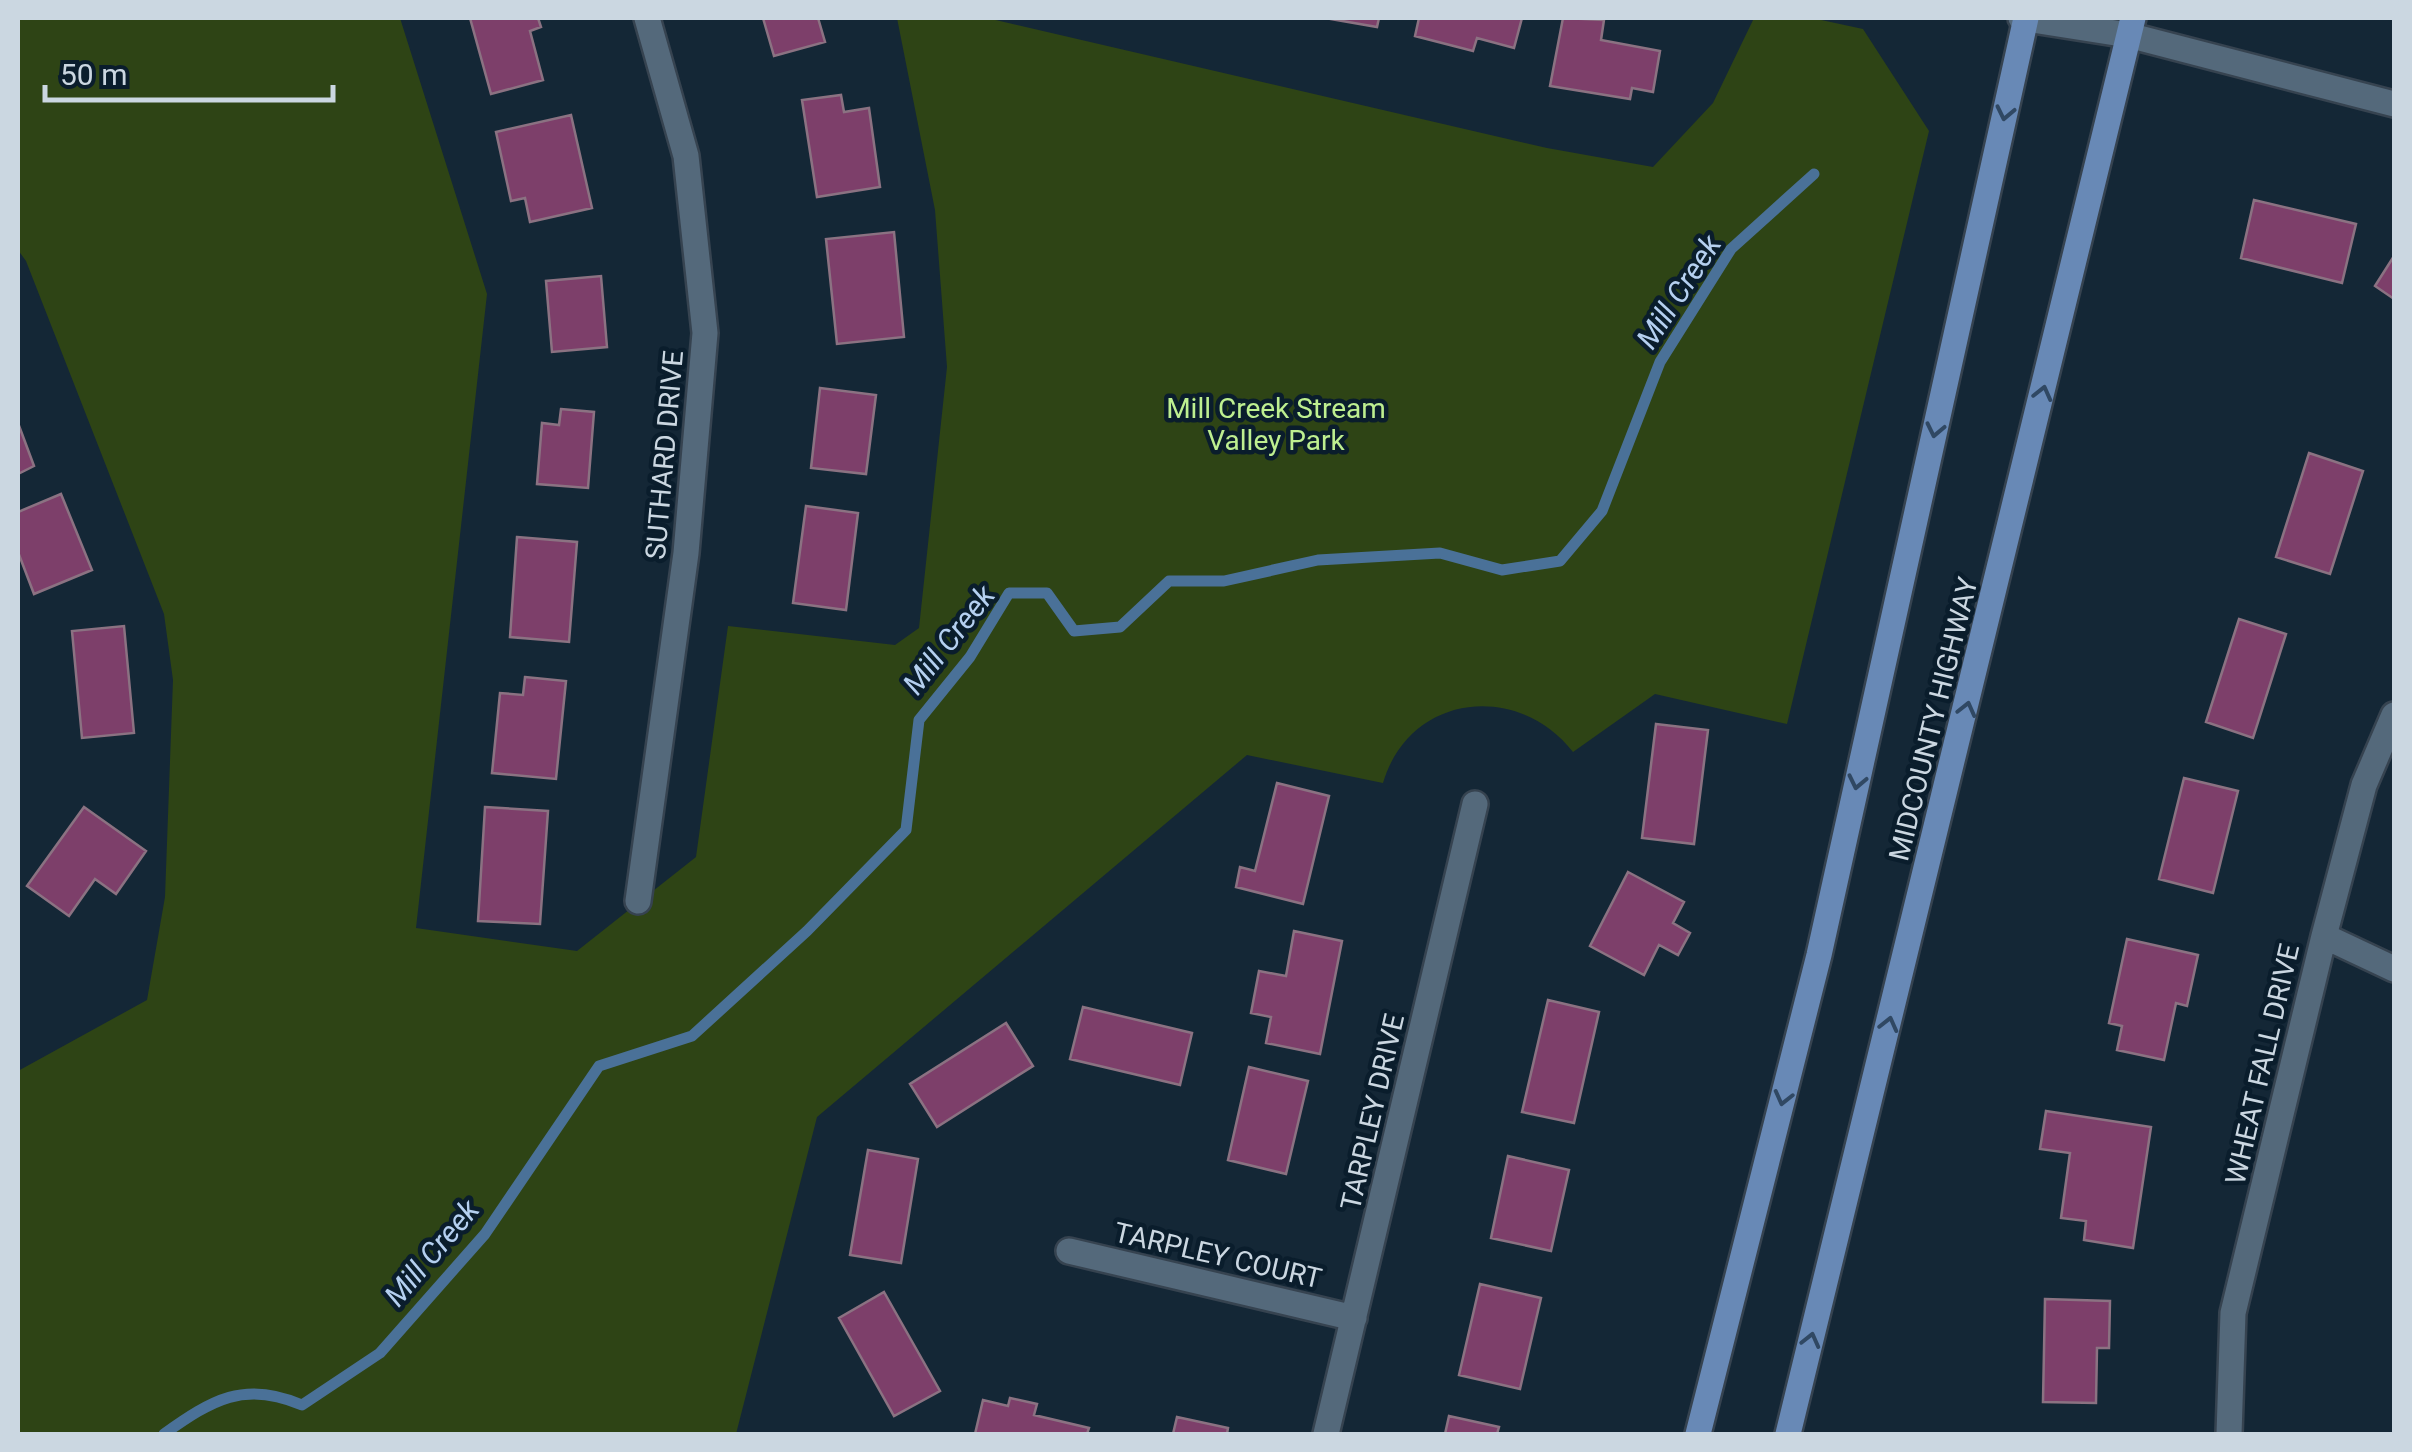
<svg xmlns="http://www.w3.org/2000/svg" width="2412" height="1452" font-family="Roboto,sans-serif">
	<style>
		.green { fill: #2e4415 }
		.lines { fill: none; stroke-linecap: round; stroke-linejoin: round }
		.stream { stroke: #4a7198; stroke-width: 11 }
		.building { fill: #7d3f6a; stroke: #8b7282; stroke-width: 2.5 }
		.minor-casing { stroke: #364350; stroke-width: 30 }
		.primary-casing { stroke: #364350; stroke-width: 30 }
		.minor { stroke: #54697b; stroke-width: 25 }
		.primary { stroke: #6889b6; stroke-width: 25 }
		.oneway { stroke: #304863 }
		.labels { text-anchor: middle; stroke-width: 9; stroke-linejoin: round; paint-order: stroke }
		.park-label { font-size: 28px; fill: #beef90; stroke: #0a1d2c }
		.street-label { font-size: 28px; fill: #cbd7e1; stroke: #0a1d2c }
		.water-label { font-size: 30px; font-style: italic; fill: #b5d0f0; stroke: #0a1d2c }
	</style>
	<rect width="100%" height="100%" fill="#142736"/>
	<path class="green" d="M18,18H400L487,294L416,928L577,951L696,857L728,626L895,645L919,628L947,367L935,210L897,18H987L1547,148L1653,167L1713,103L1754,18H1812L1863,29L1929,131L1787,724L1655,694L1573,752C1519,682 1410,692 1383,783L1247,755L817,1117L736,1434H18V1071L147,1000L165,897L173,680L164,614L26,261L18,250Z"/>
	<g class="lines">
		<path class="stream" d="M164,1434C212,1400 244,1380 302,1405L380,1353L485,1234L599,1066L692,1036L807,931L906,830L919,720L970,657L1009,593H1047L1074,631L1120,627L1169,581H1224L1318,560L1440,553L1502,570L1560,561L1602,511L1660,362L1731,249L1814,174"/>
	</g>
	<path class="building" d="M470,18H538L541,27L530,31L543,80L491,94Z
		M763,18H818L825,42L774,56Z
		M1325,18H1379L1377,27Z
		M1419,18H1522L1514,48L1477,38L1473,51L1415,36Z
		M1563,18L1604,20L1601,40L1660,51L1653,92L1632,88L1630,99L1550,86Z
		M841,95L844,112L869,108L880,187L817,197L802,100Z
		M571,115L592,208L530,222L525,198L511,201L496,132Z
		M2254,200L2356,224L2342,283L2241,258Z
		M894,232L904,337L837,344L826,239Z
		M2394,256V299L2375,286Z
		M601,276L607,347L552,352L546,281Z
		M820,388L876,395L866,474L811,468Z
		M561,409L594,412L588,488L537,484L542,423L559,425Z
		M18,423L34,466L18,474Z
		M2309,453L2363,471L2330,574L2276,557Z
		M61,494L92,570L34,594L18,552V512Z
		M806,506L858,513L846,610L793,603Z
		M517,537L577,542L569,642L510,637Z
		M2239,619L2286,634L2253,738L2206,722Z
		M124,626L134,733L82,738L72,631Z
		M525,677L566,681L556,779L492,773L500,693L523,695Z
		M1656,724L1708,730L1694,844L1642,838Z
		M2184,778L2238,791L2213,893L2159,879Z
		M1277,783L1329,796L1303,904L1236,887L1240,867L1255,871Z
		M84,807L146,851L116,894L95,879L69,916L27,886Z
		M485,807L548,811L540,924L478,921Z
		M1628,872L1684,902L1673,923L1690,933L1678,955L1659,945L1644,975L1590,946Z
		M1294,931L1342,941L1320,1054L1266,1043L1271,1017L1251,1013L1259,971L1286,976Z
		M2127,939L2198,955L2187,1006L2176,1003L2164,1060L2117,1050L2122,1026L2109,1023Z
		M1548,1000L1599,1012L1574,1123L1522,1112Z
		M1083,1007L1192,1033L1180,1085L1070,1059Z
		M1006,1023L1033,1066L937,1127L910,1084Z
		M1249,1067L1308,1081L1286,1174L1228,1160Z
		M2046,1111L2151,1127L2133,1248L2084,1240L2086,1221L2061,1218L2070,1153L2040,1149Z
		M868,1150L918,1159L901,1263L850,1255Z
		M1508,1156L1569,1170L1551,1251L1491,1238Z
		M1480,1284L1541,1298L1520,1389L1459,1375Z
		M884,1292L940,1391L894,1416L839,1318Z
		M2045,1299L2110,1301L2109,1348H2097L2096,1403L2043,1402Z
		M1010,1398L1037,1404L1034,1415L1089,1428L1087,1434H975L983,1400L1008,1406Z
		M1449,1416L1499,1427L1497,1434H1445Z
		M1177,1417L1228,1428L1227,1434H1173Z"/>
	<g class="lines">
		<defs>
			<path id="minor" d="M2021,18L2128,35L2394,104
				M638,901L686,553L705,333L686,156L647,18
				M2324,936L2394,969
				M1069,1251L1354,1318
				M1326,1434L1475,804
				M2229,1434L2233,1313L2324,936L2364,785L2394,715"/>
			<path id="primary" d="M1698,1434L1819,955L2026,18
				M1788,1434L2133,18"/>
		</defs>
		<use href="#minor" class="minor-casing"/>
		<use href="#primary" class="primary-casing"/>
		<use href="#minor" class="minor"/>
		<use href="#primary" class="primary"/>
	</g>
	<defs><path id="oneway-chevron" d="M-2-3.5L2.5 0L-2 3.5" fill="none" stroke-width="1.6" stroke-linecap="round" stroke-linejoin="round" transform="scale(2.5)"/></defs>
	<g class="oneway">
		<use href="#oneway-chevron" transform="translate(2005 113) rotate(102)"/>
		<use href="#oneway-chevron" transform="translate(2043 393) rotate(-76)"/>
		<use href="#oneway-chevron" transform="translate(1935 430) rotate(102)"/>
		<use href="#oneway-chevron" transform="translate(1967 709) rotate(-76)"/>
		<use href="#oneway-chevron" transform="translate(1857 782) rotate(102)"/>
		<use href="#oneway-chevron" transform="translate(1889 1024) rotate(-76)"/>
		<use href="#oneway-chevron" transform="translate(1783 1098) rotate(104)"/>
		<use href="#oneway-chevron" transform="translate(1811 1340) rotate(-76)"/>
	</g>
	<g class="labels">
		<g class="park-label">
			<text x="1276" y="418">Mill Creek Stream<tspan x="1276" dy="32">Valley Park</tspan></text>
		</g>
		<g class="street-label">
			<text transform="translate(664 455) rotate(-85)" y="10">SUTHARD DRIVE</text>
			<text transform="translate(1933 719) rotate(-76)" y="10">MIDCOUNTY HIGHWAY</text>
			<text transform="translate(2262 1064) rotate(-77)" y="10">WHEAT FALL DRIVE</text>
			<text transform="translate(1372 1112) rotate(-77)" y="10">TARPLEY DRIVE</text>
			<text transform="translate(1218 1255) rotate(13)" y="10">TARPLEY COURT</text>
		</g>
		<g class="water-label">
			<text transform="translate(1679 292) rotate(-57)" y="10">Mill Creek</text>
			<text transform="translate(949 640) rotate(-52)" y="10">Mill Creek</text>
			<text transform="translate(432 1253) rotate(-50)" y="10">Mill Creek</text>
		</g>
	</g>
	<rect width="2412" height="1452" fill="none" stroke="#cbd7e1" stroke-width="40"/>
	<path d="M45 85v15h288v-15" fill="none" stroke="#cbd7e1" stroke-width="5"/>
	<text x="60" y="85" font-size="30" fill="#cbd7e1" stroke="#0a1d2c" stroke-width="8" paint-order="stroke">50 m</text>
</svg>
